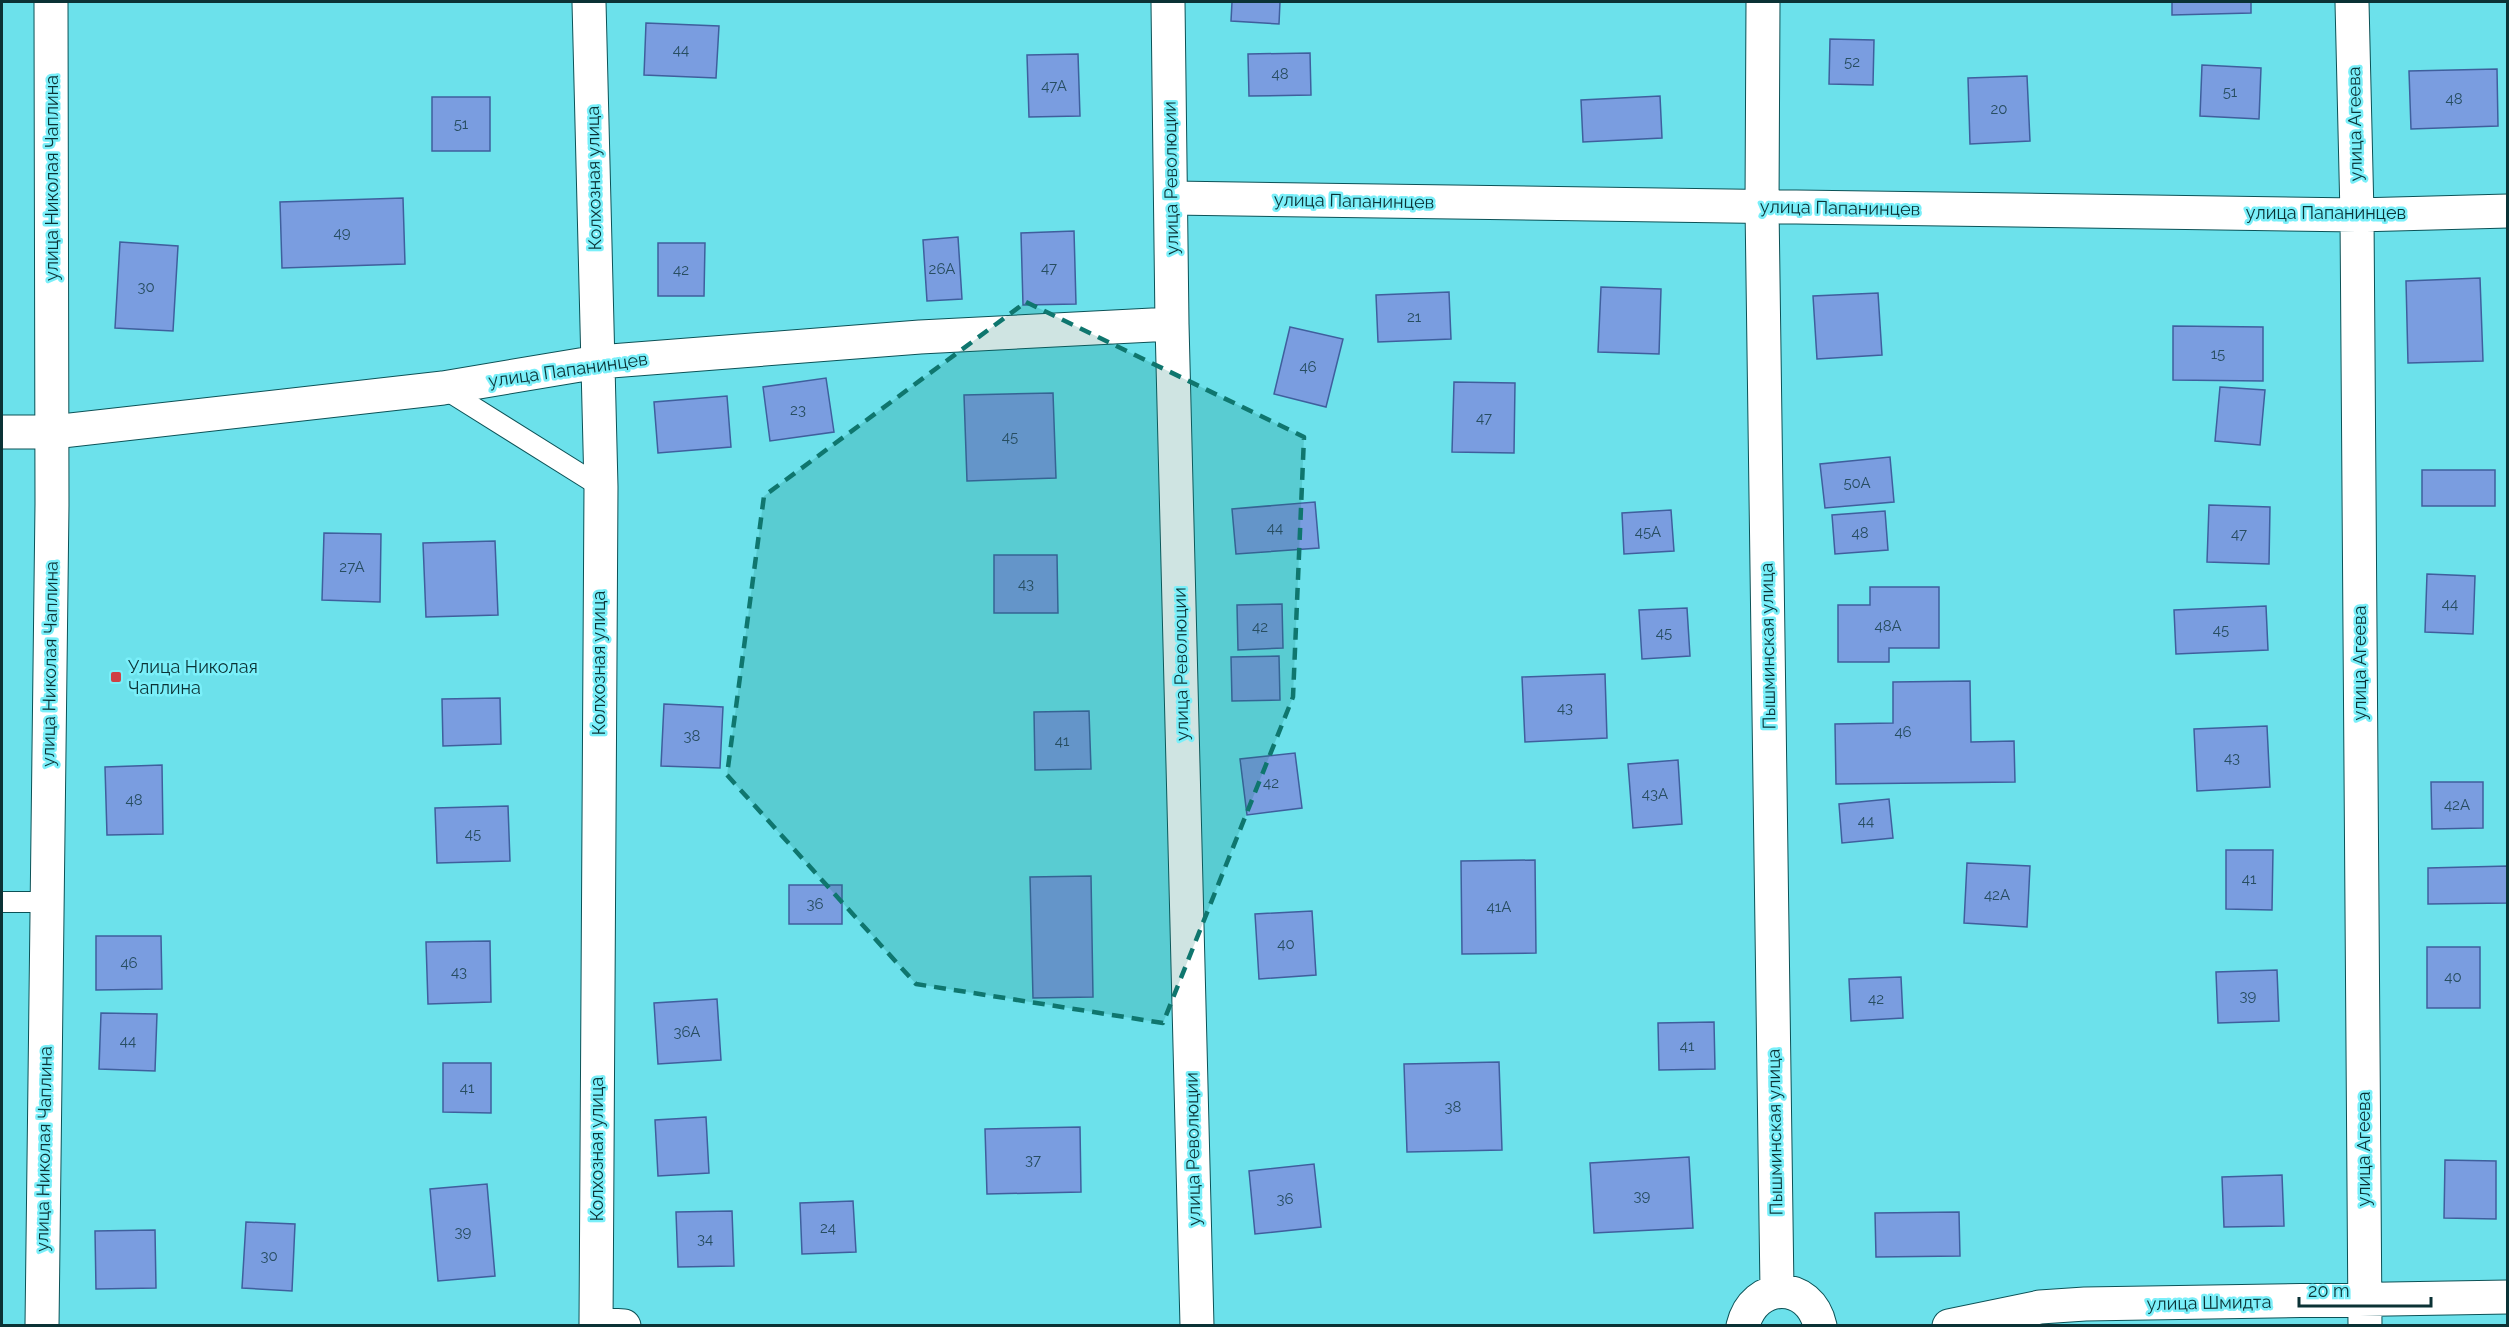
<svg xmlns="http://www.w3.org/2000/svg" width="2509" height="1327" font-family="Raleway,sans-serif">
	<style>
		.building { fill: #7a9de0; stroke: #3f5f9d; stroke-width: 1.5 }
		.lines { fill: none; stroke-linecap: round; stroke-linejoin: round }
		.lane-casing { stroke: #0c5257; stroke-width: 22 }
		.street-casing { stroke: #0c5257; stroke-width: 35 }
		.secondary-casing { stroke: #0c5257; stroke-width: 35 }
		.lane { stroke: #fff; stroke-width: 20 }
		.street { stroke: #fff; stroke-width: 33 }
		.secondary { stroke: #fff; stroke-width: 33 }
		.marked { fill: #0f766e; fill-opacity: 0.2; stroke: #0f766e; stroke-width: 4.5; stroke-dasharray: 12 8; stroke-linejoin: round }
		.poi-dot { fill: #cf4045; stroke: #7aeff9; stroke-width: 2 }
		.labels { text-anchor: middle; stroke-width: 5; stroke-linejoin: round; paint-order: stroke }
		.number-label { font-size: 15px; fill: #274d60 }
		.street-label { font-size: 18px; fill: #0b3235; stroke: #7aeff9 }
		.poi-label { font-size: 18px; fill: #0b3235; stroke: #7aeff9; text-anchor: start }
	</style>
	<rect width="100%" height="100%" fill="#6ce1eb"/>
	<path class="building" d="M1232,2H1280L1279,24L1231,21Z
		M2172,2H2251V13L2172,15Z
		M646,23L719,26L716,78L644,75Z
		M1830,39L1874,40L1873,85L1829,84Z
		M1310,53L1311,95L1249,96L1248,54Z
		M1078,54L1080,116L1029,117L1027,55Z
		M2202,65L2261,68L2259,119L2200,116Z
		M2497,69L2498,126L2411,129L2409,71Z
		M2027,76L2030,141L1970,144L1968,78Z
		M1660,96L1662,138L1583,142L1581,100Z
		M432,97H490V151H432Z
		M403,198L405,264L282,268L280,202Z
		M1074,231L1076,304L1023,305L1021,233Z
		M958,237L962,299L927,301L923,240Z
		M120,242L178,246L173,331L115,328Z
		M658,243H705L704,296H658Z
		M2480,278L2483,361L2408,363L2406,281Z
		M1601,287L1661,289L1659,354L1598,352Z
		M1449,292L1451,339L1378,342L1376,295Z
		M1878,293L1882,355L1817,359L1813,296Z
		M2173,326L2263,327V381L2173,380Z
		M1290,327L1343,339L1326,407L1274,394Z
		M826,378L834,432L770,441L763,387Z
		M1454,382L1515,383L1514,453L1452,452Z
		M2220,387L2265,390L2260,445L2215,441Z
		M1053,393L1056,478L967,481L964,395Z
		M727,396L731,447L658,453L654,402Z
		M1890,457L1894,502L1825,508L1820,464Z
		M2422,470H2495V506H2422Z
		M1315,502L1319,548L1236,554L1232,509Z
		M2209,505L2270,507L2269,564L2207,562Z
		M1671,510L1674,551L1624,554L1622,513Z
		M1885,511L1888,550L1835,554L1832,515Z
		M324,533L381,534L380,602L322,600Z
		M495,541L498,615L426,617L423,543Z
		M994,555H1057L1058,613H994Z
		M2427,574L2475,576L2473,634L2425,632Z
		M1870,587H1939V648H1889V662H1838V605H1870Z
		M1282,604L1283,648L1238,650L1237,605Z
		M2266,606L2268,650L2176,654L2174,610Z
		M1687,608L1690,656L1642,659L1639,610Z
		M1279,656L1280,700L1232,701L1231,657Z
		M1605,674L1607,738L1525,742L1522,677Z
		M1970,681L1971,742L2014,741L2015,782L1836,784L1835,724L1893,723V682Z
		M500,698L501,744L443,746L442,699Z
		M664,704L723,707L720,768L661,766Z
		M1089,711L1091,769L1035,770L1034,712Z
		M2267,726L2270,787L2197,791L2194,729Z
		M1295,753L1302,808L1247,815L1240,759Z
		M1678,760L1682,824L1633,828L1628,764Z
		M162,765L163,834L107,835L105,767Z
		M2431,782H2483V828L2432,829Z
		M1889,799L1893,838L1842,843L1839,804Z
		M508,806L510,861L437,863L435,808Z
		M2226,850H2273L2272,910L2226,909Z
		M1535,860L1536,953L1462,954L1461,861Z
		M1967,863L2030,866L2027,927L1964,923Z
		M2508,866V903L2428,904V868Z
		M1091,876L1093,997L1033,998L1030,877Z
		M789,885H842V924H789Z
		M1312,911L1316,975L1259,979L1255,914Z
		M96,936H161L162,989L96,990Z
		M490,941L491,1002L428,1004L426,942Z
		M2427,947H2480V1008H2427Z
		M2277,970L2279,1021L2218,1023L2216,972Z
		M1901,977L1903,1018L1851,1021L1849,979Z
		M717,999L721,1060L658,1064L654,1003Z
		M101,1013L157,1014L155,1071L99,1069Z
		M1714,1022L1715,1069L1659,1070L1658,1023Z
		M1499,1062L1502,1150L1407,1152L1404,1064Z
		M443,1063H491V1113L443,1112Z
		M706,1117L709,1173L658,1176L655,1120Z
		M1080,1127L1081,1192L987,1194L985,1129Z
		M1689,1157L1693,1228L1594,1233L1590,1163Z
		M2445,1160L2496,1161V1219L2444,1218Z
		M1314,1164L1321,1227L1255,1234L1249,1171Z
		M2282,1175L2284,1226L2224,1227L2222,1177Z
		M487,1184L495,1276L438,1281L430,1189Z
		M853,1201L856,1252L802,1254L800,1203Z
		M732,1211L734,1266L678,1267L676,1212Z
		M1959,1212L1960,1256L1876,1257L1875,1213Z
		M246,1222L295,1224L292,1291L242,1288Z
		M155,1230L156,1288L96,1289L95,1231Z"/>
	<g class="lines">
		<defs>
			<path id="lane" d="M443,388L601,487
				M2,902H47"/>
			<path id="street" d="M589,2L601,487L596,1326
				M1168,2L1172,324L1197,1326
				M1763,2L1762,206L1777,1291
				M2352,2L2357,215L2365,1326
				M1172,198L2357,215L2508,211
				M2,432H53L443,388L598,362L920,337L1172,324
				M596,1324L624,1326
				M1743,1326C1754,1280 1810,1280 1820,1326
				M1949,1326L2040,1307L2085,1304L2508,1297"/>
			<path id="secondary" d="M42,1326L52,504L51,2"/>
		</defs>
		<use href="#lane" class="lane-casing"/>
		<use href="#street" class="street-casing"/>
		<use href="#secondary" class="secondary-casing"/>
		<use href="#lane" class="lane"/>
		<use href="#street" class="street"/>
		<use href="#secondary" class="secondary"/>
	</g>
	<path class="marked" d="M1026,302L1304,437L1293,697L1163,1023L916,984L727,775L764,496Z"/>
	<rect class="poi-dot" x="110" y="671" width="12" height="12" rx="3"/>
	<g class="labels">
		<g class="number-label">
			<text x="681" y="55">44</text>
			<text x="1852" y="67">52</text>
			<text x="1280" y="79">48</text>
			<text x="1054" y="91">47А</text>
			<text x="2230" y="97">51</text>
			<text x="2454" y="104">48</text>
			<text x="1999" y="114">20</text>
			<text x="461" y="129">51</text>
			<text x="342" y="238">49</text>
			<text x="1049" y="273">47</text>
			<text x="942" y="274">26А</text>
			<text x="681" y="275">42</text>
			<text x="146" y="292">30</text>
			<text x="1414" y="322">21</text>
			<text x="2218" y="359">15</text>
			<text x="1308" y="372">46</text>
			<text x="798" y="415">23</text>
			<text x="1484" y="423">47</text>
			<text x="1010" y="442">45</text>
			<text x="1857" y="488">50А</text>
			<text x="1275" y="533">44</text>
			<text x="1648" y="537">45А</text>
			<text x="1860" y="538">48</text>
			<text x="2239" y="539">47</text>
			<text x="352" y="572">27А</text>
			<text x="1026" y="589">43</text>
			<text x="2450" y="609">44</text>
			<text x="1888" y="631">48А</text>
			<text x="1260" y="632">42</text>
			<text x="2221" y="635">45</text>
			<text x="1664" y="638">45</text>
			<text x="1565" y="713">43</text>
			<text x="1903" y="737">46</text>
			<text x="692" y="741">38</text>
			<text x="1062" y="746">41</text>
			<text x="2232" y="763">43</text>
			<text x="1271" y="788">42</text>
			<text x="1655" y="799">43А</text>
			<text x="134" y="805">48</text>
			<text x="2457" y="810">42А</text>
			<text x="1866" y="826">44</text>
			<text x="473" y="839">45</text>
			<text x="2249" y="884">41</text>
			<text x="1997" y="900">42А</text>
			<text x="815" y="909">36</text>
			<text x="1499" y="912">41А</text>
			<text x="1286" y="949">40</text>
			<text x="129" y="968">46</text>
			<text x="459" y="977">43</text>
			<text x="2453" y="982">40</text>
			<text x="2248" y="1001">39</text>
			<text x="1876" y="1004">42</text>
			<text x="687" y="1037">36А</text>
			<text x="128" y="1046">44</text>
			<text x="1687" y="1051">41</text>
			<text x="467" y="1093">41</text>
			<text x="1453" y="1112">38</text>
			<text x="1033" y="1165">37</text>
			<text x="1642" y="1201">39</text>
			<text x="1285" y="1204">36</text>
			<text x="828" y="1233">24</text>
			<text x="463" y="1237">39</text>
			<text x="705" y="1244">34</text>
			<text x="269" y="1261">30</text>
		</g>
		<g class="street-label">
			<text transform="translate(2355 124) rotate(-91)" y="6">улица Агеева</text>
			<text transform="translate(52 178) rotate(-90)" y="6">улица Николая Чаплина</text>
			<text transform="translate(594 178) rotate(-91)" y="6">Колхозная улица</text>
			<text transform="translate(1171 178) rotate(-91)" y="6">улица Революции</text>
			<text transform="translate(1354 201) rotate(1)" y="6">улица Папанинцев</text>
			<text transform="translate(1840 208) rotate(1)" y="6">улица Папанинцев</text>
			<text x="2326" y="219">улица Папанинцев</text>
			<text transform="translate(568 370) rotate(-8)" y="6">улица Папанинцев</text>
			<text transform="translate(1768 646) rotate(-91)" y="6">Пышминская улица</text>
			<text transform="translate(599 663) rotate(-90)" y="6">Колхозная улица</text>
			<text transform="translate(2360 663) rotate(-90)" y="6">улица Агеева</text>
			<text transform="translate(50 664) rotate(-89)" y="6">улица Николая Чаплина</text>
			<text transform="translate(1181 664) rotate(-91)" y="6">улица Революции</text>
			<text transform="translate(1775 1132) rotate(-91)" y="6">Пышминская улица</text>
			<text transform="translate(44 1149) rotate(-89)" y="6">улица Николая Чаплина</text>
			<text transform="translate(597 1149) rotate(-90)" y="6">Колхозная улица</text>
			<text transform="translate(1193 1149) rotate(-91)" y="6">улица Революции</text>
			<text transform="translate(2364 1149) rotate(-90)" y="6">улица Агеева</text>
			<text transform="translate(2209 1303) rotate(-1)" y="6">улица Шмидта</text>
		</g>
		<g class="poi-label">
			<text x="128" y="673">Улица Николая<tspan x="128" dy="21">Чаплина</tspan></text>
		</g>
	</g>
	<rect width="2509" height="1327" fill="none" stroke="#0b3235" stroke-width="6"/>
	<path d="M2299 1297v9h132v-9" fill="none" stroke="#0b3235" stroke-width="3"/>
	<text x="2308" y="1297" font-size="18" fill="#0b3235" stroke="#7aeff9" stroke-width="4.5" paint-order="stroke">20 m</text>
</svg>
